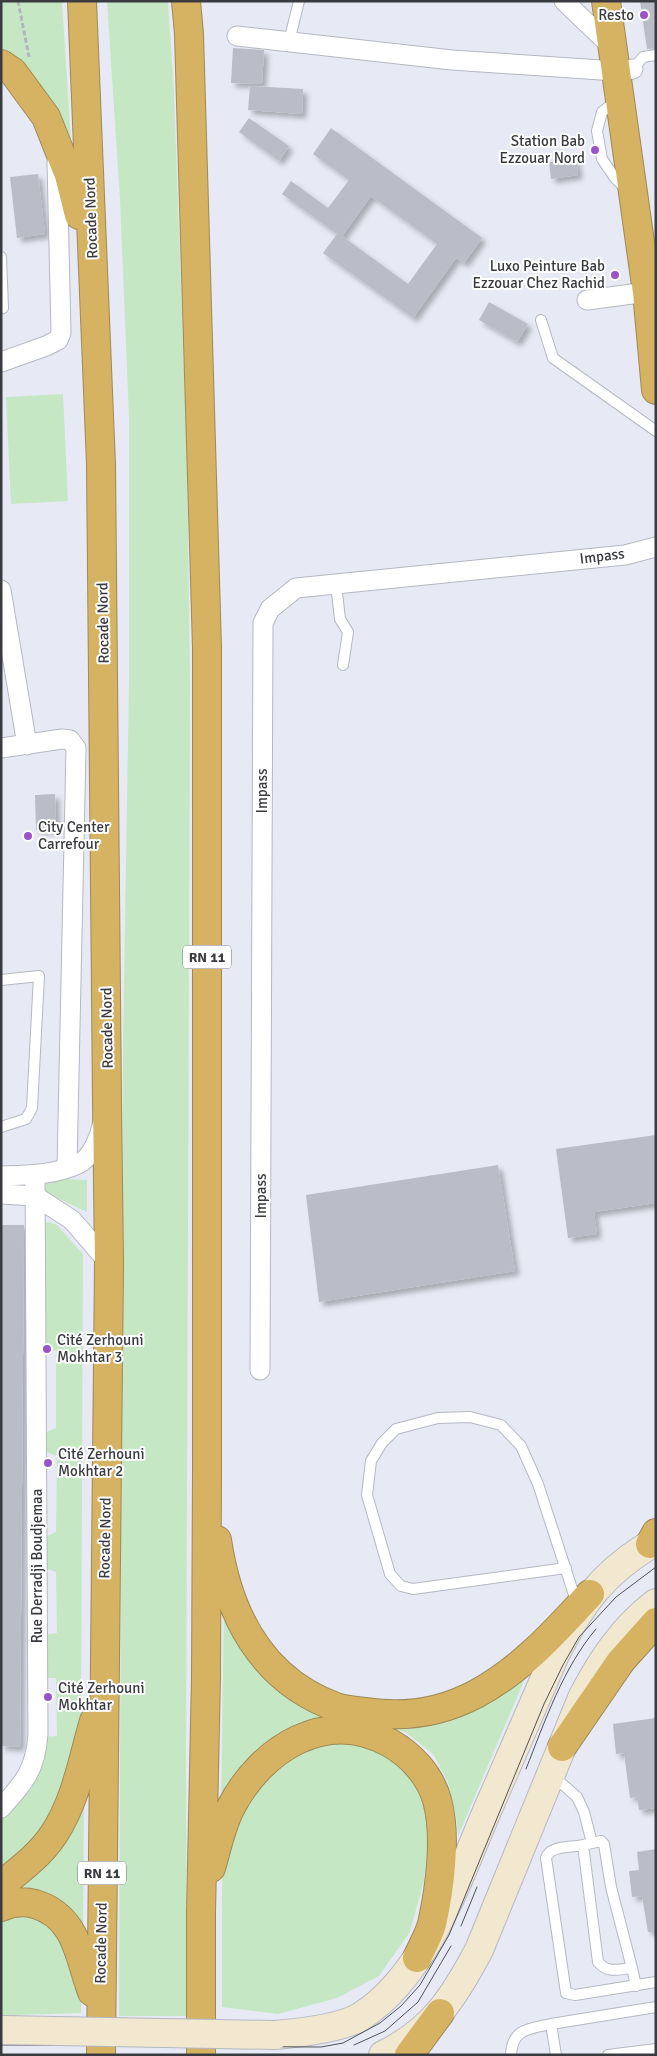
<svg xmlns="http://www.w3.org/2000/svg" width="657" height="2056" font-family="Signika,sans-serif">
	<style>
		.green { fill: #c5e7c4 }
		.building { fill: #babcc7; fill-rule: evenodd; filter: url(#shadow) }
		.lines { fill: none; stroke-linecap: round; stroke-linejoin: round }
		.lane-casing { stroke: #b5b8c2; stroke-width: 12 }
		.street-casing { stroke: #b5b8c2; stroke-width: 21 }
		.secondary-casing { stroke: #b5b8c2; stroke-width: 30 }
		.highway-casing { stroke: #9f8956; stroke-width: 30 }
		.path { stroke: #b3b5be; stroke-width: 3; stroke-dasharray: 5 2.5; stroke-linecap: butt }
		.lane { stroke: #fff; stroke-width: 10 }
		.street { stroke: #fff; stroke-width: 19 }
		.secondary { stroke: #f2e8d0; stroke-width: 28 }
		.highway { stroke: #d5b362; stroke-width: 28 }
		.tram { stroke: #505157; stroke-width: 1 }
		.secondary-bridge-casing { stroke: #b5b8c2; stroke-width: 30; stroke-linecap: butt }
		.secondary-bridge { stroke: #f2e8d0; stroke-width: 28 }
		.poi-dot { fill: #9b54c8; stroke: #fff; stroke-width: 2 }
		.labels { text-anchor: middle; stroke-width: 4; stroke-linejoin: round; paint-order: stroke }
		.shield { fill: #fff; stroke: #757679; stroke-width: 1 }
		.shield-label { font-size: 14px; font-weight: bold; fill: #3a3b40 }
		.poi-label { font-size: 15px; fill: #3a3b40; stroke: #fff; text-anchor: start }
		.street-label { font-size: 15px; fill: #3a3b40; stroke: #fff }
	</style>
	<defs>
		<filter id="shadow"><feDropShadow dx="4.5" dy="4.5" stdDeviation="2.5" flood-color="#0004"/></filter>
	</defs>
	<rect width="100%" height="100%" fill="#e7eaf5"/>
	<path class="green" d="M1,1H62L72,158L1,51Z
		M107,1H168L174,92L187,456L190,683L186,1760L187,2016H119L123,1045L129,683V417L120,199Z
		M63,394L68,501L11,504L6,397Z
		M40,1178L87,1180V1212L40,1190Z
		M50,1222L57,1225L83,1254L81,1723L55,1822L1,1872V1820L32,1788L41,1755V1737L57,1736L56,1678H42L43,1635L57,1633L56,1572L44,1568L43,1538L56,1532L57,1456L42,1450V1434L56,1428V1351L42,1347L44,1231L45,1223Z
		M224,1597L337,1723L221,1808Z
		M529,1669L458,1836L456,1816L448,1782L433,1754L405,1732L375,1725Z
		M350,1740L380,1748L405,1767L422,1792L429,1834L424,1880L410,1932L379,1976L337,1998L278,2014L222,2007V1881L229,1836L261,1778L312,1744Z
		M84,1796L83,1938L7,1890Z
		M27,1907L61,1927L81,1999V2013L18,2015V2017L8,2023L1,2016V1916Z"/>
	<path class="building" d="M640,1H656V48L647,49Z
		M233,48L264,50L262,84L231,83Z
		M250,86L303,89L302,114L248,110Z
		M249,118L289,146L279,161L239,132Z
		M331,128L482,238L464,263L456,258L413,318L323,253L337,234L282,194L291,181L328,208L349,180L313,154ZM371,196L437,244L408,284L342,236Z
		M576,159L578,175L551,179L549,162Z
		M38,174L45,234L17,238L10,177Z
		M489,302L528,324L517,342L479,320Z
		M55,794L56,829L36,830L35,795Z
		M656,1135V1203L594,1212L597,1234L568,1238L556,1149Z
		M498,1165L515,1271L319,1302L306,1195Z
		M1,1225H24L20,1747L1,1746Z
		M656,1718V1808L639,1810L637,1797L630,1798L624,1753L616,1754L613,1724Z
		M656,1849V1932H648L642,1896L632,1897L629,1871L639,1870L637,1852Z"/>
	<g class="lines">
		<defs>
			<path id="lane" d="M289,42L299,1
				M633,69L643,57L656,55
				M617,100L602,112L597,131L602,159L615,178L626,189
				M1,257L3,308
				M541,320L553,358L656,431
				M336,584L340,619L348,632L343,665
				M1,980L39,976L32,1108L26,1119L1,1127
				M566,1568L413,1589L401,1586L390,1574L367,1495L371,1461L382,1443L396,1429L438,1418L470,1417L501,1425L521,1446L538,1484L577,1604
				M552,1775L577,1797L584,1812L592,1843
				M583,1845L601,1841L604,1844L611,1887L632,1968
				M636,1986L632,1968C619,1969 608,1974 598,1962L583,1845C571,1848 550,1845 546,1858L566,1993L575,1995L656,1982
				M511,2055C512,2028 530,2029 551,2024
				M556,2055L551,2024L656,2007
				M608,2055L656,2049"/>
			<path id="street" d="M564,1L613,48
				M237,36L452,60L616,71L633,69
				M587,300L647,292
				M1,362L46,346L58,340L61,333L57,162
				M1,590L27,745
				M1,748L62,739L70,740L76,748L67,1167
				M1,1176C26,1175 55,1175 78,1164C92,1158 100,1136 103,1122
				M1,1194L35,1196
				M35,1196L72,1220L109,1263
				M260,1370L263,623L270,609L296,588L625,555L656,547
				M1,1808C24,1783 36,1769 38,1734L35,1175"/>
			<path id="secondary" d="M275,2035C299,2033 339,2029 360,2017C425,1977 458,1879 487,1811C510,1759 532,1707 555,1655C581,1603 604,1571 656,1541
				M383,2055C433,2031 454,1997 479,1950L582,1698C601,1661 623,1628 656,1603"/>
			<path id="highway" d="M82,1L101,464L107,1101L109,1263L101,2055
				M186,1L189,34L207,648V1473L206,1676L201,1913V2055
				M606,1L647,292L656,390
				M1,64L13,72L46,117L69,175L79,215
				M217,1540C228,1614 261,1680 336,1707C345,1710 356,1711 366,1712C404,1718 442,1712 476,1694C521,1670 556,1631 590,1594
				M650,1544L656,1533
				M562,1747L621,1661L656,1622
				M211,1868C217,1848 221,1826 231,1807C261,1749 326,1707 390,1743C411,1755 430,1775 437,1800C447,1836 440,1888 432,1924C429,1935 422,1947 417,1958
				M1,1885C20,1870 41,1854 54,1834C76,1801 83,1758 94,1721
				M1,1907C12,1902 24,1901 35,1904C78,1917 79,1958 92,1992
				M409,2055L440,2013"/>
		</defs>
		<use href="#lane" class="lane-casing"/>
		<use href="#street" class="street-casing"/>
		<use href="#secondary" class="secondary-casing"/>
		<use href="#highway" class="highway-casing"/>
		<path class="path" d="M18,1L29,57"/>
		<use href="#lane" class="lane"/>
		<use href="#street" class="street"/>
		<use href="#secondary" class="secondary"/>
		<use href="#highway" class="highway"/>
		<path class="tram" d="M526,1769C545,1721 563,1668 596,1629
			M461,1926L477,1887
			M1,2045L321,2047L343,2043L380,2023L401,2006L420,1985L449,1935L544,1704L563,1665L579,1637L616,1597L656,1567
			M354,2045L385,2031L418,2002L451,1946"/>
		<defs>
			<path id="secondary-bridge" d="M2,2030L275,2035"/>
		</defs>
		<use href="#secondary-bridge" class="secondary-bridge-casing"/>
		<use href="#secondary-bridge" class="secondary-bridge"/>
	</g>
	<g class="poi-dot">
		<circle cx="644" cy="15" r="5"/>
		<circle cx="595" cy="150" r="5"/>
		<circle cx="615" cy="275" r="5"/>
		<circle cx="28" cy="836" r="5"/>
		<circle cx="47" cy="1349" r="5"/>
		<circle cx="48" cy="1463" r="5"/>
		<circle cx="48" cy="1697" r="5"/>
	</g>
	<g class="labels">
		<g class="shield">
			<rect x="183" y="945.5" width="48" height="23" rx="4"/>
			<rect x="78" y="1861.5" width="48" height="23" rx="4"/>
		</g>
		<g class="shield-label">
			<text x="207" y="962">RN 11</text>
			<text x="102" y="1878">RN 11</text>
		</g>
		<g class="poi-label">
			<text x="634" y="20" text-anchor="end">Resto</text>
			<text x="585" y="146" text-anchor="end">Station Bab<tspan x="585" dy="17">Ezzouar Nord</tspan></text>
			<text x="605" y="271" text-anchor="end">Luxo Peinture Bab<tspan x="605" dy="17">Ezzouar Chez Rachid</tspan></text>
			<text x="38" y="832">City Center<tspan x="38" dy="17">Carrefour</tspan></text>
			<text x="57" y="1345">Cité Zerhouni<tspan x="57" dy="17">Mokhtar 3</tspan></text>
			<text x="58" y="1459">Cité Zerhouni<tspan x="58" dy="17">Mokhtar 2</tspan></text>
			<text x="58" y="1693">Cité Zerhouni<tspan x="58" dy="17">Mokhtar</tspan></text>
		</g>
		<g class="street-label">
			<text transform="translate(91 218) rotate(-92)" y="5">Rocade Nord</text>
			<text transform="translate(602 556) rotate(-7)" y="5">Impass</text>
			<text transform="translate(103 623) rotate(-91)" y="5">Rocade Nord</text>
			<text transform="translate(262 791) rotate(-90)" y="5">Impass</text>
			<text transform="translate(107 1028) rotate(-91)" y="5">Rocade Nord</text>
			<text transform="translate(261 1196) rotate(-90)" y="5">Impass</text>
			<text transform="translate(105 1538) rotate(-89)" y="5">Rocade Nord</text>
			<text transform="translate(37 1566) rotate(-90)" y="5">Rue Derradji Boudjemaa</text>
			<text transform="translate(101 1943) rotate(-89)" y="5">Rocade Nord</text>
		</g>
	</g>
	<rect width="657" height="2056" fill="none" stroke="#3a3b40" stroke-width="5"/>
</svg>
